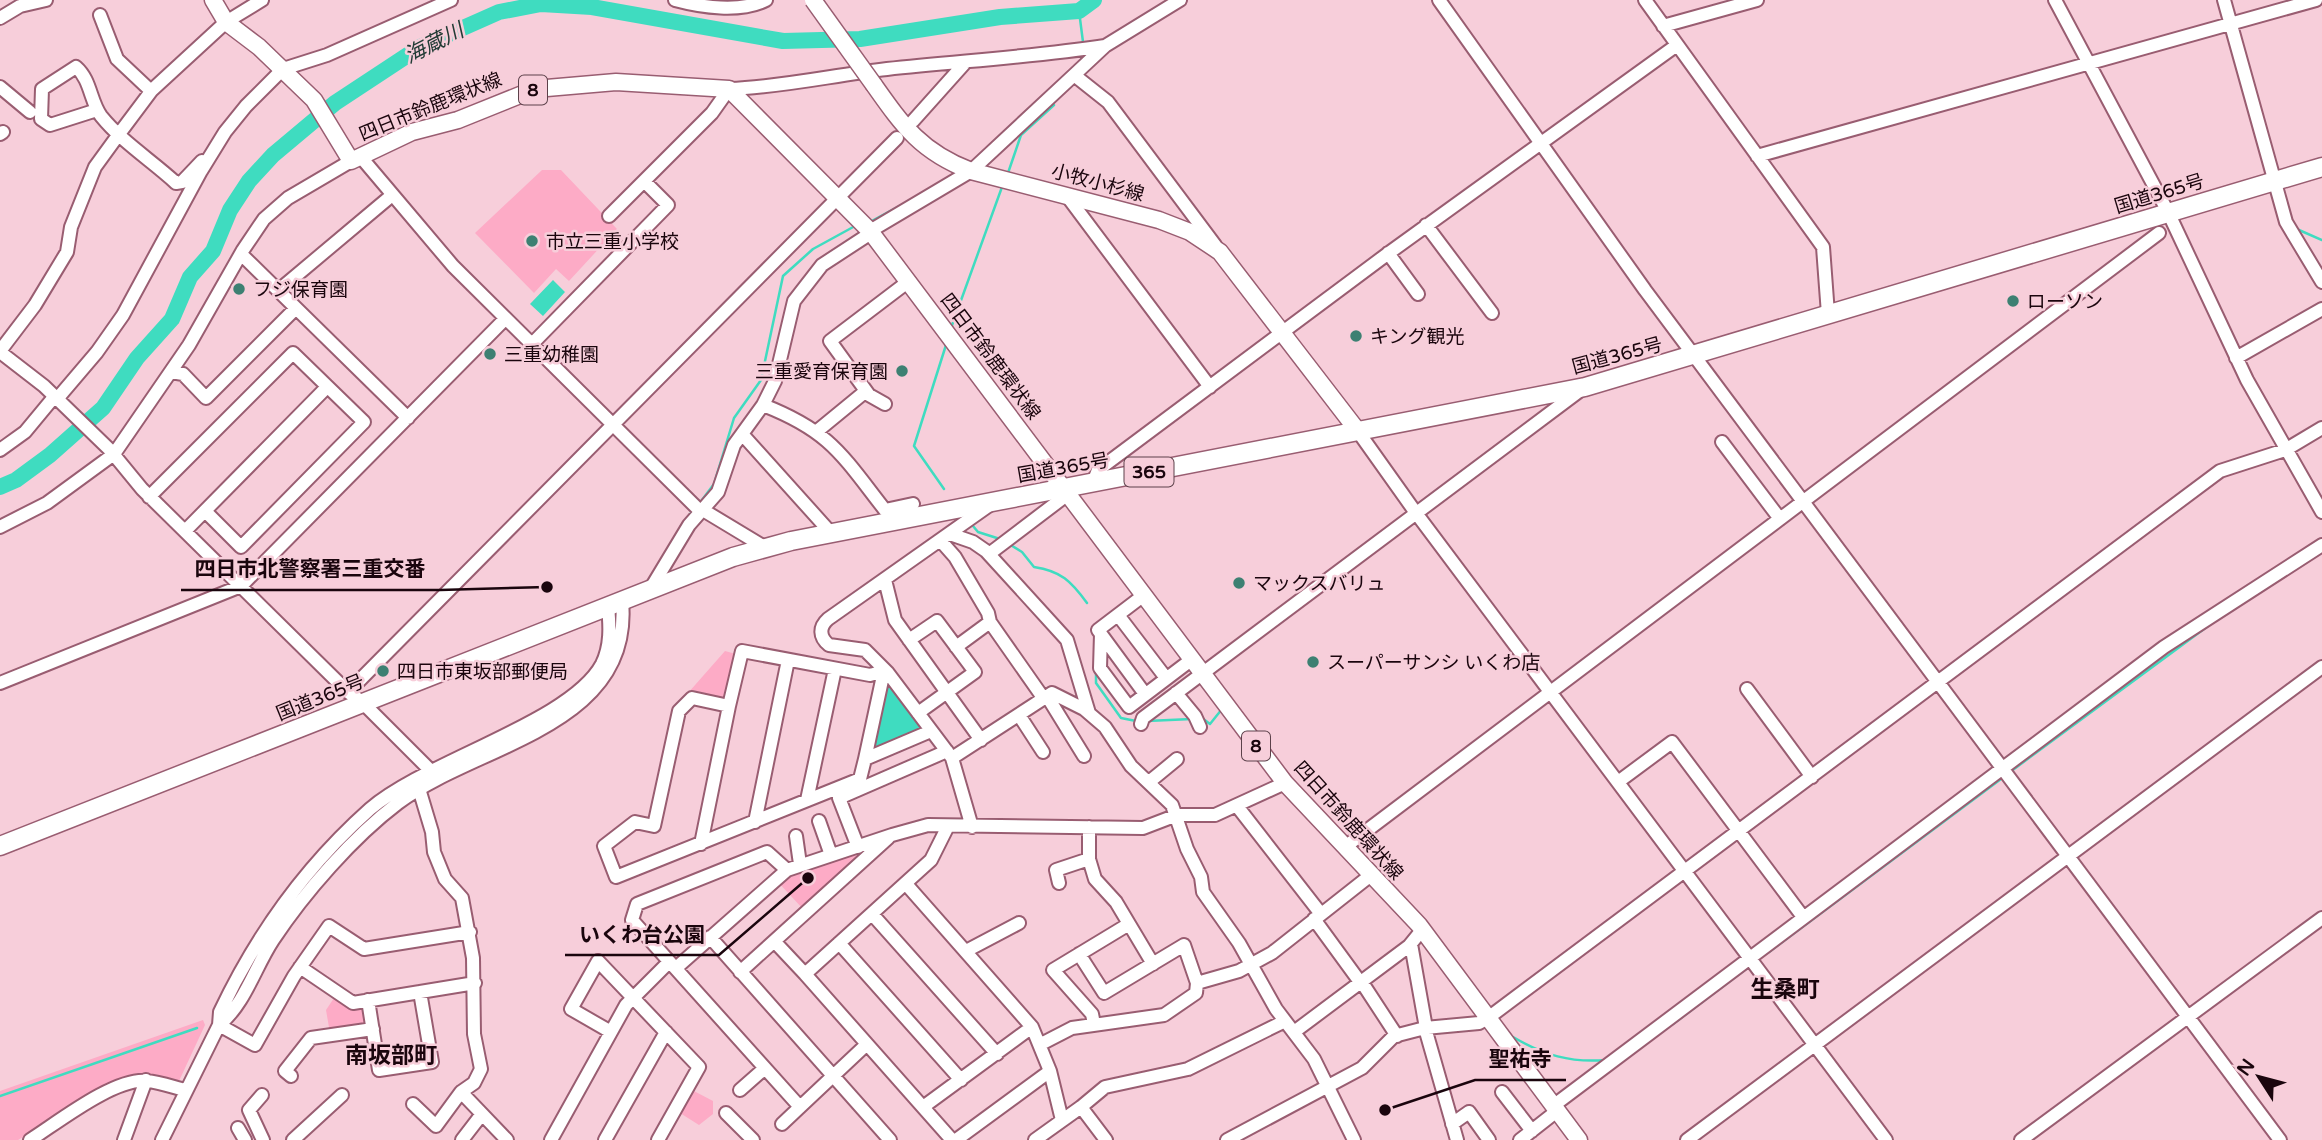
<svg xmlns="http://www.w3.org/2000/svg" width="2322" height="1140" font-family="'Varela Round','Noto Sans JP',sans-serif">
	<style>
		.green { fill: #fdabc6 }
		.water { fill: #3fdcc0 }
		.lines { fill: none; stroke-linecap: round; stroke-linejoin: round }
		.stream { stroke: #3fdcc0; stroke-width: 2.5 }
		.river { stroke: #3fdcc0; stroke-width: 16 }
		.minor-casing { stroke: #995d71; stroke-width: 16 }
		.major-casing { stroke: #995d71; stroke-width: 19 }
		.highway-casing { stroke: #995d71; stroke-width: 21 }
		.minor { stroke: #fff; stroke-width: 12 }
		.major { stroke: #fff; stroke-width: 16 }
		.highway { stroke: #fff; stroke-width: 18 }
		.major-bridge-casing { stroke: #995d71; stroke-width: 19; stroke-linecap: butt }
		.major-bridge { stroke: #fff; stroke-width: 16 }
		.poi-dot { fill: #3d8072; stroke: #f7ceda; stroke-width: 2.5 }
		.labels { text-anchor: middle; stroke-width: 5; stroke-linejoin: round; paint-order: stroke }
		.shield { fill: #f7ceda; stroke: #5c414a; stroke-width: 2 }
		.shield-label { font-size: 18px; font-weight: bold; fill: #1a050d }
		.street-label { font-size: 19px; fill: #1a050d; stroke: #f7ceda }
		.poi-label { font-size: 19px; fill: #1a050d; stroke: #f7ceda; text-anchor: start }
		.water-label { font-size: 21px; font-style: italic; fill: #223b35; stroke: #f7ceda }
		.quarter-label { font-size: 23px; font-weight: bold; fill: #1a050d; stroke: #f7ceda }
		.leader { fill: none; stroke: #1a050d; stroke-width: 2.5 }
		.callout-dot { fill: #1a050d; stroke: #f7ceda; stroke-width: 2.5 }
		.callout-label { font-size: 21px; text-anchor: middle; font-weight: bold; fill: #1a050d; stroke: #f7ceda; stroke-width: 5; stroke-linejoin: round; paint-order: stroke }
	</style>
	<rect width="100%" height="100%" fill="#f7ceda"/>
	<path class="green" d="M542,170H561L617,229L569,281L556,269L534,293L475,233Z
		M725,651L736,654L728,696L722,700L688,693Z
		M863,849L865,853L803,909L777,881L783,876Z
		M336,995L364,1005L367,1024L330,1033L326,1010Z
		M203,1020L205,1025L179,1081L147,1075L122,1078L18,1140H0V1091Z
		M692,1090L713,1101V1114L699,1125L680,1113Z"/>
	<path class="water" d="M553,280L565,292L543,316L530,304Z
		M890,685L921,726L920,732L876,750L872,746L884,687Z"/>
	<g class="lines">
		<path class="stream" d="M1079,11L1083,42
			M1079,63L1083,56
			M1008,173L1021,135L1054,105
			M945,180L957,172
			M868,223L918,196
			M2299,230L2322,240
			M951,328L1002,187
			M944,489L914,446L946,345
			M699,504L714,484L734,418L761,380L783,276L813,249L855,226
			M681,526L694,509
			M973,526L978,532L1000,539
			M1009,544L1022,552L1034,567C1061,571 1071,581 1087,603
			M1096,672V683L1121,718L1136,721
			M1202,718L1210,724L1222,709
			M1147,721L1192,719
			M2010,772L2208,626
			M1769,952L2005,776
			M233,1000L248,973
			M1673,1024L1746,969
			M1513,1037C1544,1055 1570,1063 1606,1060
			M0,1096L197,1028"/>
		<path class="river" d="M0,487L16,480L50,455L103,408L137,358L172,319L190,277L213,251L230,210L249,181L273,155L335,103L420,47L499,12L541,4L592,7L783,41L860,39L1000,17L1079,11L1094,0"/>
		<defs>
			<path id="minor" d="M675,0C701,7 740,13 766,0
				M1180,0L1105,46L1074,75L1108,102L1215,245
				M1439,0L1645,290L2280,1140
				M1645,0L1823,247L1828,314
				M2055,0L2168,212L2247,380L2322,512
				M2224,0L2286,222L2322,282
				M100,15L117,59L151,91
				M0,18L20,6L46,0
				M1663,26L1757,0
				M0,87L30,112
				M97,110L50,125L41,119L42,89L76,67C91,80 90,101 101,116C122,142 151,160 176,183L182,182L202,161
				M913,121L964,64
				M0,134L3,132
				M360,156L453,266L701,512
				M1757,156L2316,0
				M1067,196L1210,387
				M609,216L644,181
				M1426,225L1492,313
				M870,231L971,171L1074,75
				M1388,253L1418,294
				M241,254L408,418
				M279,290L391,196
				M532,344L668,205L644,181L712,113L729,89C783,87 834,75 887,69C960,61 1033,57 1105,46
				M0,351L35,305L67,252L71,227L95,167L119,134L152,90L226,22L262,0
				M0,352L44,386L110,450L142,489L348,692L362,702L429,769L435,780
				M2236,358L2322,309
				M171,372L183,374L206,398L295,309
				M57,399L97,352L123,315L201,171L225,132L246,106L283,69L327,55L451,0
				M885,404L869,395L830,341L909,281
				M763,405C830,431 842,455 885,510L913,504
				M1357,430L1416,513L1886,1140
				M816,432L866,391
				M742,434L831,533
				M1722,442L1780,519
				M0,450L25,432L54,397
				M1093,483L1098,470L1386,255L1677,45
				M149,497L293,353L364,422L241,547L205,511
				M703,510L766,548
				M0,527L47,503L114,454L189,345L243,250L264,219L288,198L351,161
				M185,531L327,387
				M950,534L973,542L986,551L1067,640L1089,713
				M940,540L955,557L988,613L990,622L1044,699
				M989,554L1068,494
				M885,580L895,620L981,740
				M651,588L689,525L718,492L734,445L763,405L775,381L794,301L822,265L871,233
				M1144,595L1098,630L1145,694
				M1118,615L1166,678
				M1101,634L1100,668L1129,707L1191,660
				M909,640L937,621L975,672L918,713
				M956,647L990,622
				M884,671L870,675L742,651L729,706L692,698L679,711L654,826L635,822L604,846L616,877L860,779L865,759L931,731
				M0,683L241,586L505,319
				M1747,689L1812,777
				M348,692L897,138
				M1176,693L1195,716L1200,727
				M1047,696L1084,756
				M1019,715L1043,752
				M1141,724L1143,718L1582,389
				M952,758L1052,693L1084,709L1105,727L1131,766L1172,805L1187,849L1201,877L1203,892L1239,943L1276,1009L1314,1059L1354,1140
				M865,759L884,671
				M417,782L432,832L434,852L445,879L462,898L473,958L474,1034L481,1069L474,1083L461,1092L507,1140
				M1149,782L1177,759
				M1618,782L1672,742L1803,917
				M807,800L835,669
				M1237,806L1321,914
				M819,821L831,855
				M755,822L788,660
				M948,826L931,860L805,974L952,1140
				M972,827L952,758L888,673L865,650L829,645C819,637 819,627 828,619L991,504
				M1089,827V859L1095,879L1116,902L1153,964
				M796,836L800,864
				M701,844L729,706
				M858,847L839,798L947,751
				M1345,847L2159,233
				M787,870L767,852L637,904L632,920L800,1107L867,1044
				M1059,883L1056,870L1089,859
				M906,884L1032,1027L1050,1071L1062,1120
				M872,914L997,1054
				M1314,919L1360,982
				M710,937L890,1140
				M774,941L805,974
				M839,943L961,1080
				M1411,944L1426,1028
				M966,951L1019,923
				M1079,954L1104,993L1184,945L1197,983
				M300,967L353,1003L475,983
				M676,968L787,870L892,835L928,825L1143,828L1177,815H1215L1285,783
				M740,972L888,838
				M1361,981L1397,1036
				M368,1000L379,1070L432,1062L420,992
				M1094,1024L1092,1014L1053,970L1129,924
				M219,1025L220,1012C256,936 307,865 370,809C427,760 571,722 602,664C611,646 610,626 608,607
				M219,1025L255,1045L294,976L329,926L364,949L470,932
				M1425,1028L1457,1140
				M611,1032L571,1009L598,961L699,1067L658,1140
				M1294,1032L1409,946L1422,930
				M1041,1044L1072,1028L1164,1015L1196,993L1197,983L1239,971L1272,953L1371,875
				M291,1076L285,1071L311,1038L373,1029
				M740,1090L765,1068
				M1502,1092L1532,1131
				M262,1095L249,1110L263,1140
				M413,1104L436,1126L461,1092
				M1553,1106L2164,647L2322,545
				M923,1107L1032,1027
				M1081,1107L1105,1087L1188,1069L1285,1021
				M726,1113L753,1140
				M782,1124L800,1107
				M1452,1124L1469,1112L1489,1140
				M238,1128L245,1140
				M30,1140C57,1123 115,1077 147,1081C159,1082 173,1087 185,1090
				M124,1140L146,1080
				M162,1140L219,1025C245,1004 255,967 273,940C304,893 353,837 398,803C476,744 634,728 622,601
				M293,1140L342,1095
				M462,1140L482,1114
				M551,1140L626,1005L669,962
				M605,1140L666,1032
				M956,1140L1050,1071
				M1035,1140L1081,1107L1106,1140
				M1227,1140L1362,1068L1394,1036L1425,1028L1479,1023L1488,1018L2220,471L2285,450L2322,428
				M1520,1140L1557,1111
				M1687,1140L2322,667
				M2021,1140L2322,918"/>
			<path id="major" d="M213,0L226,22L259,47L314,100L351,161L412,132L458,120L535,89L616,82L729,89L870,231L1285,783L1419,925L1579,1140
				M874,85C903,126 921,152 971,171L1159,220L1190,232L1220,252L1357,430"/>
			<path id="highway" d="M0,846L733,557L791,541L1585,387L2322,167"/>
		</defs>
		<use href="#minor" class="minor-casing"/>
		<use href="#major" class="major-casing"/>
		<use href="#highway" class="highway-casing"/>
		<use href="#minor" class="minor"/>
		<use href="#major" class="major"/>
		<use href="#highway" class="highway"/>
		<defs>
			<path id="major-bridge" d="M813,0L874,85"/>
		</defs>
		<use href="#major-bridge" class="major-bridge-casing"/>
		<use href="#major-bridge" class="major-bridge"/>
	</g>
	<g class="poi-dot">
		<circle cx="532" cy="241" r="7"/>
		<circle cx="239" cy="289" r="7"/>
		<circle cx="2013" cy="301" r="7"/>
		<circle cx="1356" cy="336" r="7"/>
		<circle cx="490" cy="354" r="7"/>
		<circle cx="902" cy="371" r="7"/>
		<circle cx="1239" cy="583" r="7"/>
		<circle cx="1313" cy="662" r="7"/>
		<circle cx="383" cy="671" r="7"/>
	</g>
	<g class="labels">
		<g class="shield">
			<rect x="519" y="75.5" width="28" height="29" rx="5"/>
			<rect x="1124.5" y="457.5" width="49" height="29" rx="5"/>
			<rect x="1242" y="731.5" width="28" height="29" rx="5"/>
		</g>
		<g class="shield-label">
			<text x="533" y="96">8</text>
			<text x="1149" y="478">365</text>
			<text x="1256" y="752">8</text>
		</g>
		<g class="street-label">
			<text transform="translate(430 106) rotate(-22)" y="7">四日市鈴鹿環状線</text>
			<text transform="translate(1098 182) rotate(15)" y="7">小牧小杉線</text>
			<text transform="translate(2159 193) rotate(-17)" y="7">国道365号</text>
			<text transform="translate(1617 355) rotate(-15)" y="7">国道365号</text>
			<text transform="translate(991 356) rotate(53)" y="7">四日市鈴鹿環状線</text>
			<text transform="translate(1063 467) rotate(-10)" y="7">国道365号</text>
			<text transform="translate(320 697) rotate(-22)" y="7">国道365号</text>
			<text transform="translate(1349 820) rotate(48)" y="7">四日市鈴鹿環状線</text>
		</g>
		<g class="poi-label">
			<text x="546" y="248">市立三重小学校</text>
			<text x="253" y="296">フジ保育園</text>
			<text x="2027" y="308">ローソン</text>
			<text x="1370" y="343">キング観光</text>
			<text x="504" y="361">三重幼稚園</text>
			<text x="888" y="378" text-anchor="end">三重愛育保育園</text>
			<text x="1253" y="590">マックスバリュ</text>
			<text x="1327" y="669">スーパーサンシ いくわ店</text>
			<text x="397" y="678">四日市東坂部郵便局</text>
		</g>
		<g class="water-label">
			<text transform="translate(434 43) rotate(-27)" y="7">海蔵川</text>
		</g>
		<g class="quarter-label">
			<text x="1785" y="997">生桑町</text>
			<text x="391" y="1063">南坂部町</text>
		</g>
	</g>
	<path class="leader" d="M547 587L440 590H181M808 878L719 955H565M1385 1110L1475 1080H1566"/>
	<g class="callout-dot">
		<circle cx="547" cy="587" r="7"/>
		<circle cx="808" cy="878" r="7"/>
		<circle cx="1385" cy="1110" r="7"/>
	</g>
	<g class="callout-label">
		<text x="310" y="576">四日市北警察署三重交番</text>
		<text x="642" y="942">いくわ台公園</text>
		<text x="1520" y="1066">聖祐寺</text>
	</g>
	<g transform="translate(2259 1077) rotate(306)" stroke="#f7ceda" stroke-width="5" paint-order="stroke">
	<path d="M0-5L12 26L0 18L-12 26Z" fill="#1a050d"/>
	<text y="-10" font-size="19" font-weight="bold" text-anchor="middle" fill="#1a050d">N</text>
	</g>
</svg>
